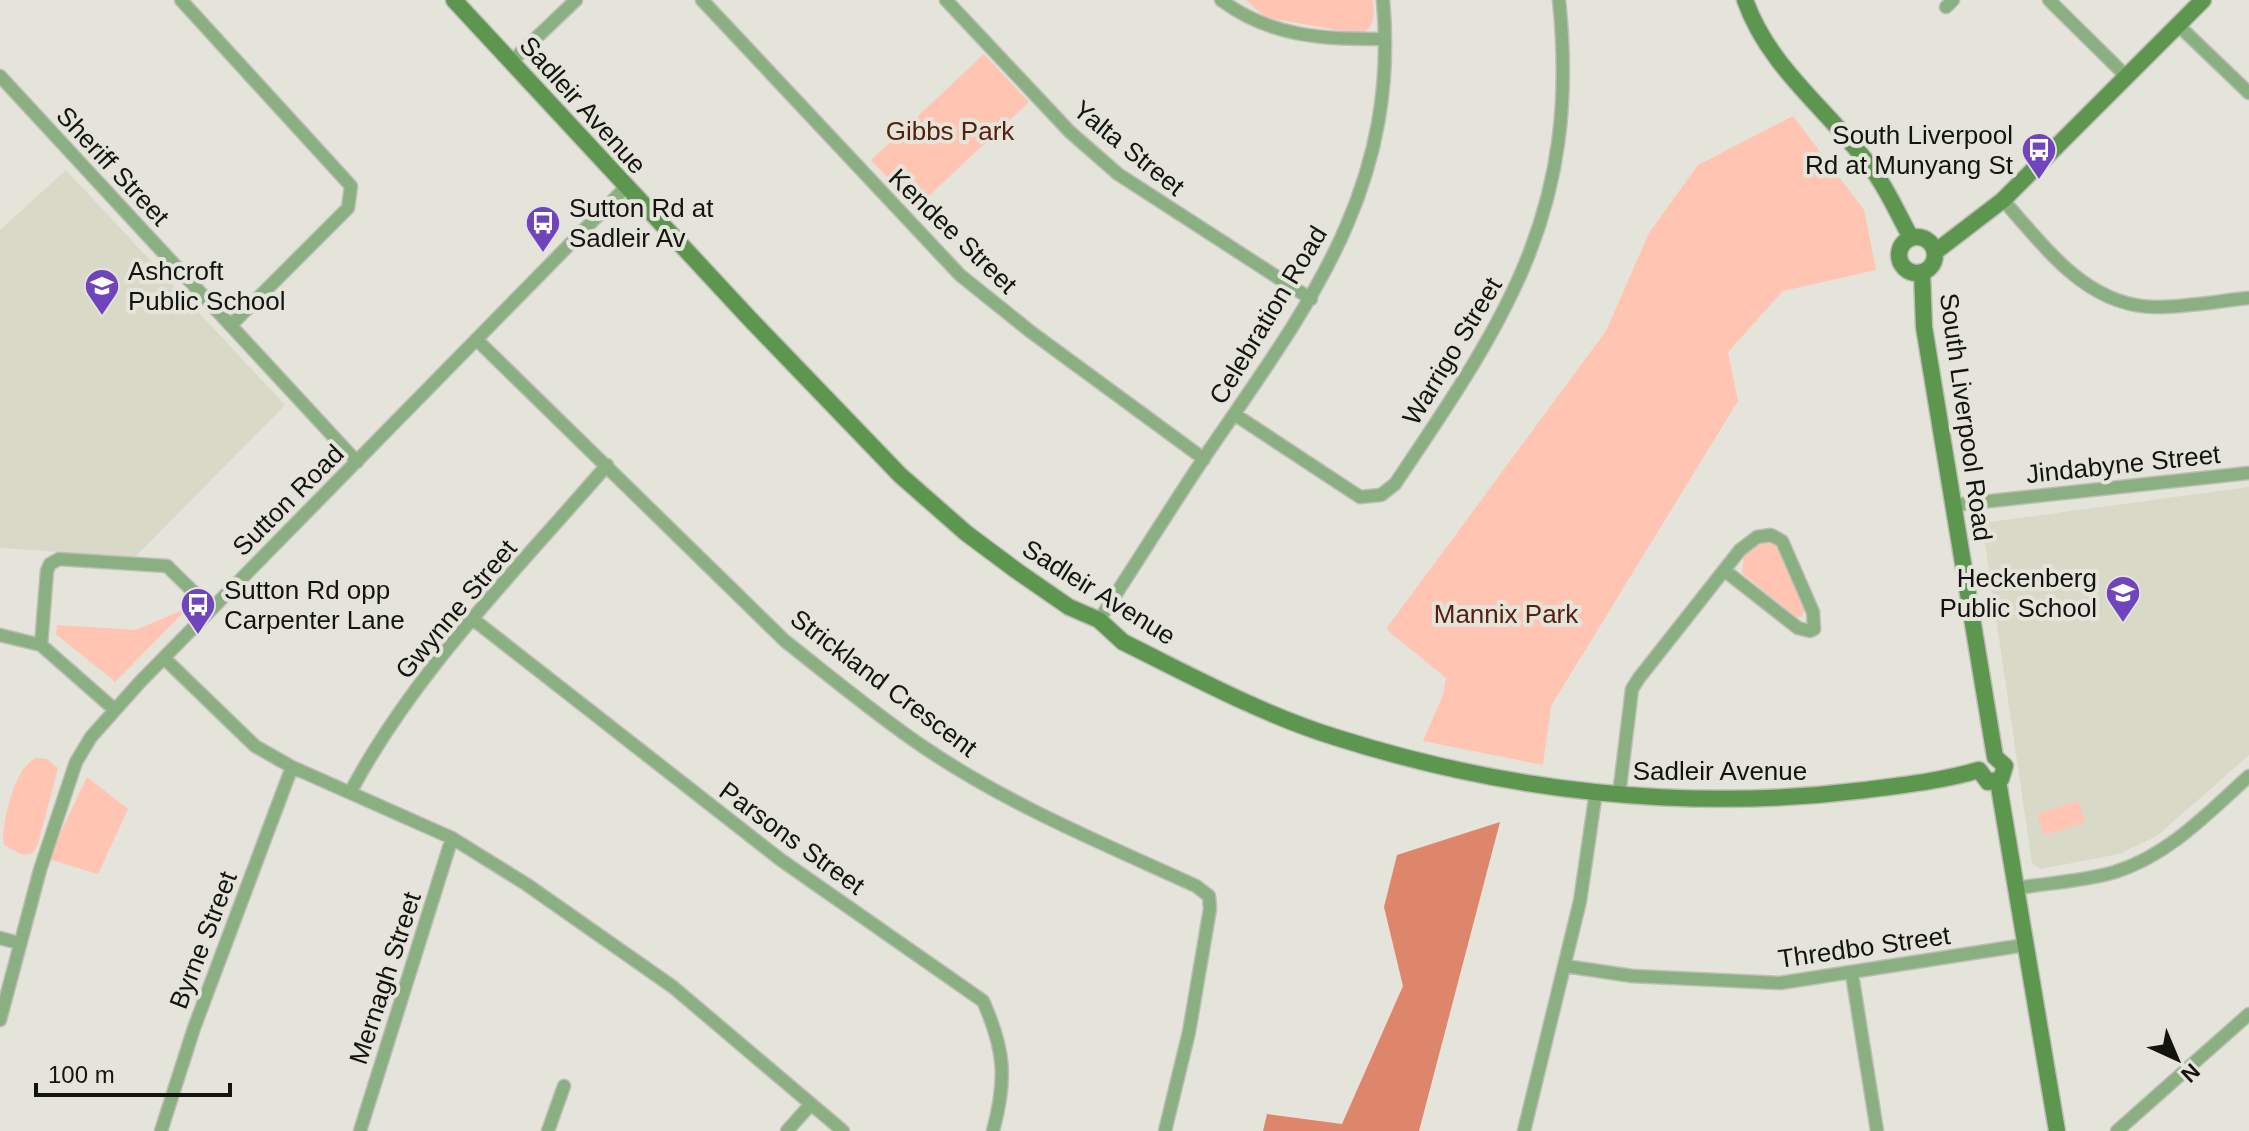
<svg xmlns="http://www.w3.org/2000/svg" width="2249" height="1131" font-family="Helvetica,sans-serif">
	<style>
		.built { fill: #d9d9c8 }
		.green { fill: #ffc4b2 }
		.forest { fill: #de866b }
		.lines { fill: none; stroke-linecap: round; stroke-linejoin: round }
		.street-casing { stroke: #bebeb6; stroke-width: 15 }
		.secondary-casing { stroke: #bebeb6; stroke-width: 19 }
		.street { stroke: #8ab081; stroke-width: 12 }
		.secondary { stroke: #5d964f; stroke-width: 16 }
		.labels { text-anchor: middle; stroke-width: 8; stroke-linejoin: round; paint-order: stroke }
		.street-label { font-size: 26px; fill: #131310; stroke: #e4e4db }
		.park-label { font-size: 26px; fill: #57200e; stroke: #e4e4db }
		.poi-label { font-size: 26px; fill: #131310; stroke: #e4e4db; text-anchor: start }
	</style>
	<rect width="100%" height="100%" fill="#e4e4db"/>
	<path class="built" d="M66,170L285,405L135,557L0,548V230Z
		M2249,487V755L2157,836L2119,854L2041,869L2032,863L1982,523Z"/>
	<path class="green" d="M1246,0H1373C1374,16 1376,28 1359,34L1265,17Z
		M984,54L1029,102L916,208L871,160Z
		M1793,116L1864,210L1876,270L1783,291L1728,352L1738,401L1551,706L1543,765L1423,741L1443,695L1446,678L1386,629L1606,331L1649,233L1698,165Z
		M1770,542L1780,549L1805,609L1802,617H1796L1742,573L1744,556L1757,545Z
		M188,608L115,682L56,634L57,625L136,630Z
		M36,758L47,759L58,768L38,844L33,853L23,855L4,845C0,827 15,765 36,758Z
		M87,777L128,809L98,874L48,859Z
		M2079,801L2085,823L2044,835L2037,814Z"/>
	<path class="forest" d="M1500,822L1419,1131H1263L1267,1114L1342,1124L1403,986L1384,907L1397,855Z"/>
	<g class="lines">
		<defs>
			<path id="street" d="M181,0L351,186L348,208L231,325
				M702,0L960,275L1031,332L1204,459
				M946,0L1070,132L1118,174L1311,299
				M1221,0C1272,38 1324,39 1385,39
				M2049,0L2127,77
				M1946,7L1953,0
				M2178,25L2249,93
				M512,61L576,0
				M0,76L357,462
				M2003,200C2047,249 2089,310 2162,307C2191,306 2220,301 2249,298
				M477,340L785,641C831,677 876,715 925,748C1009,805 1104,844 1196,886L1209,896L1210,909L1189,1032L1165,1131
				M1234,414L1360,497L1381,495L1395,484C1507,318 1581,210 1559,0
				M1954,505L2249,473
				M474,620L781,860L983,1001C1005,1050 1007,1079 993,1131
				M1099,620C1136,564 1171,507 1208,452C1308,306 1400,188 1383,0
				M0,635L41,645L115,710
				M41,645L47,571L50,564L59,559L167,566L211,609
				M164,658L255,746L292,767L452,838L526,884L673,987L843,1131
				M351,791C416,669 518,569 607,465
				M1619,795L1632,689L1639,678L1740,550L1757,537L1771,535L1782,541L1813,612L1814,629L1810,631L1798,628L1724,570
				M2017,888C2049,883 2084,881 2115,872C2169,855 2208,813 2249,776
				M0,938L19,943
				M1565,966L1632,976L1780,983L2025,945
				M1852,974L1877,1131
				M0,1020L40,870L76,762L91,737L140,682L626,187
				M161,1131L194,1028L292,767
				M360,1131L452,838
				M548,1131L564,1086
				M787,1131L811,1104
				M1524,1131L1580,901L1596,792
				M2117,1131L2249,1014"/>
			<path id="secondary" d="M454,0L749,318L900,475L966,533L1017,571L1069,607L1099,620L1123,642L1139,650C1203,682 1269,717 1338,738C1508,792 1689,812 1865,790C1904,785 1941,781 1979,770
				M1745,0C1770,71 1833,113 1875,173C1889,193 1899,216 1911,238
				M1899 255a18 18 0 1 1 36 0a18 18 0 1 1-36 0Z
				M1935,252L2003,200L2203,0
				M1922,273L1924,327L1995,757
				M1979,770L1988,782L2001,779L2005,766L1995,757
				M1998,781L2057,1131"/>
		</defs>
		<use href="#street" class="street-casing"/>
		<use href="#secondary" class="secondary-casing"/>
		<use href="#street" class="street"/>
		<use href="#secondary" class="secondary"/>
	</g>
	<defs>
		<symbol id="bus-pin" viewBox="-11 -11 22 30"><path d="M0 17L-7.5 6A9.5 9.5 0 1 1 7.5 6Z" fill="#7044bc" stroke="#e4e4db"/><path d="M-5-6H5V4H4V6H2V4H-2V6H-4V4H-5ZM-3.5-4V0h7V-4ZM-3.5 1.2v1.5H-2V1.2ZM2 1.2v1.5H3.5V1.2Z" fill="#fff"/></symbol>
		<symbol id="school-pin" viewBox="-11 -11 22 30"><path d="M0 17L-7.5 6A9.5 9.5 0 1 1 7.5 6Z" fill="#7044bc" stroke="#e4e4db"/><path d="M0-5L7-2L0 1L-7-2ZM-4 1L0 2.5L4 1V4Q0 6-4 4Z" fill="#fff"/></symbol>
	</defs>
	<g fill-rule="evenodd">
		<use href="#bus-pin" x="2019" y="130" width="40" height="54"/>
		<use href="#bus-pin" x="523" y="203" width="40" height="54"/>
		<use href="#school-pin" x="82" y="266" width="40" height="54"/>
		<use href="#school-pin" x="2103" y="573" width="40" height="54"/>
		<use href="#bus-pin" x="178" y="585" width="40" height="54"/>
	</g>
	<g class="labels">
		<g class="street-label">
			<text transform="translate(583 105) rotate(48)" y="9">Sadleir Avenue</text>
			<text transform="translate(1129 148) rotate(39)" y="9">Yalta Street</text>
			<text transform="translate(113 166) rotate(47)" y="9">Sheriff Street</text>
			<text transform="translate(953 231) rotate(44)" y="9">Kendee Street</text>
			<text transform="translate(1268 315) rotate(-59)" y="9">Celebration Road</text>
			<text transform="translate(1452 351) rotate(-59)" y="9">Warrigo Street</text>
			<text transform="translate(1966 417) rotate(82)" y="9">South Liverpool Road</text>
			<text transform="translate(2123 464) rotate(-6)" y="9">Jindabyne Street</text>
			<text transform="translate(288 500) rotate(-45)" y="9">Sutton Road</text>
			<text transform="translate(1099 592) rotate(32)" y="9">Sadleir Avenue</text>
			<text transform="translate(456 609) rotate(-50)" y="9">Gwynne Street</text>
			<text transform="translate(884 683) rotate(37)" y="9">Strickland Crescent</text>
			<text x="1720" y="780">Sadleir Avenue</text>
			<text transform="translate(792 838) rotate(36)" y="9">Parsons Street</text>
			<text transform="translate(203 940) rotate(-69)" y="9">Byrne Street</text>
			<text transform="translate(1864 947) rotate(-8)" y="9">Thredbo Street</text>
			<text transform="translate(385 978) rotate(-72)" y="9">Mernagh Street</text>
		</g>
		<g class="park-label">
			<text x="950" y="140">Gibbs Park</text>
			<text x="1506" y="623">Mannix Park</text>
		</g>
		<g class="poi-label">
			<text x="2013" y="144" text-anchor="end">South Liverpool<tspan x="2013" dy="30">Rd at Munyang St</tspan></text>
			<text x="569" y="217">Sutton Rd at<tspan x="569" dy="30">Sadleir Av</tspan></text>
			<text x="128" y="280">Ashcroft<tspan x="128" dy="30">Public School</tspan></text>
			<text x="2097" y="587" text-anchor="end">Heckenberg<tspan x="2097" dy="30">Public School</tspan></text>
			<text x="224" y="599">Sutton Rd opp<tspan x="224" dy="30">Carpenter Lane</tspan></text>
		</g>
	</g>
	<g transform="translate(2177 1059) rotate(136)" stroke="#e4e4db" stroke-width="6" paint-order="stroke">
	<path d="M0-6L14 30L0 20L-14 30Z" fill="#131310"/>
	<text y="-12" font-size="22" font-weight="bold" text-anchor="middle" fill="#131310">N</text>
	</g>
	<path d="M36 1083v12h194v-12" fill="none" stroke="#131310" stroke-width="4"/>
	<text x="48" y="1083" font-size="24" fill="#131310" stroke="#e4e4db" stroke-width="6" paint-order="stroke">100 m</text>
</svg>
